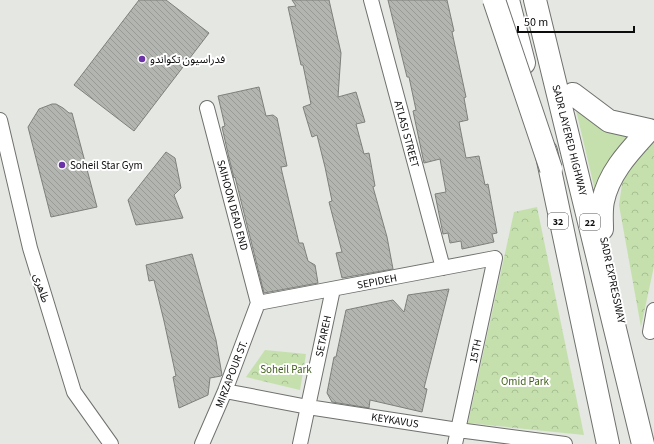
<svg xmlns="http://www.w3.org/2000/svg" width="654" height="444" font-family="'Source Sans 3','Noto Sans Arabic',sans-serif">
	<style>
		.grass { fill: #c5e0ad }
		.park { fill: url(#park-crowns) }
		.building { fill: url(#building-back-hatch); stroke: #7d807b }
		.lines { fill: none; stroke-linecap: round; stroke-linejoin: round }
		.minor-casing { stroke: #6f716d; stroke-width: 16 }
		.trunk-casing { stroke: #6f716d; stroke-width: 24 }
		.minor { stroke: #fff; stroke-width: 14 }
		.trunk { stroke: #fff; stroke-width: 22 }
		.trunk-bridge-casing { stroke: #6f716d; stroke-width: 24; stroke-linecap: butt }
		.trunk-bridge { stroke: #fff; stroke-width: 22 }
		.poi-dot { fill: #6c32a8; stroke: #fff; stroke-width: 1.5 }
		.labels { text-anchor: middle; stroke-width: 4; stroke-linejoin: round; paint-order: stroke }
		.shield { fill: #fff; stroke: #545554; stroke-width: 1 }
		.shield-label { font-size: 10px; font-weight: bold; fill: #0b0c0b }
		.poi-label { font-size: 11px; fill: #0b0c0b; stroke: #fff; text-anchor: start }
		.street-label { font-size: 11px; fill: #0b0c0b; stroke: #fff }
		.park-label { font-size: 11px; fill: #41611a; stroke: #fff }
	</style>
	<defs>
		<pattern id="park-crowns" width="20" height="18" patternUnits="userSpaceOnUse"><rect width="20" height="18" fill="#c5e0ad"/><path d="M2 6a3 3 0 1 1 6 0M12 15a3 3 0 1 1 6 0" fill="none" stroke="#a8bf94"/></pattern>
		<pattern id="building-back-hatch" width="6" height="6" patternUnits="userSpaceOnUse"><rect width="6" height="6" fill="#b2b5b0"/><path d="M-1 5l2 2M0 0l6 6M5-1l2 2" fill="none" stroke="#989a96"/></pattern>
	</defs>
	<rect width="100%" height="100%" fill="#e4e7e2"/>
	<path class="grass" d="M576,110L638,133L597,199Z"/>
	<path class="park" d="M654,142V266L641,327L619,205L623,177L637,158Z
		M537,207L584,435L468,423L514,212Z
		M265,350L306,354L300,390L246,377Z"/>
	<path class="building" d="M139,0H166L209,33L134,131L74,85Z
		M292,0H329L341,53L338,97L356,92L365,122L356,124L364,154L369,153L375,186L373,187L387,237L393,269L342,278L336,253L342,252L329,202L332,201L325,167L317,135L312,137L303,107L311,104L303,65H301L288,7L296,6Z
		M388,0H447L454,31L452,32L466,97L464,98L468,120L459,122L466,158L479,156L485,185L488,184L497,233L492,234L494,242L462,249L461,241L450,243L448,233L443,234L435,194L446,192L440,159L424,163L413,111L416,110L409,77H407Z
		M259,87L266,116L273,115L277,118L287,166L281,167L282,172L299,243H303L308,261L315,265L318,283L264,293L235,177L234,178L229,158L222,127L225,126L218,96Z
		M52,104H56L63,108L69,113H72L97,207L51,217L28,127L39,109Z
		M166,152L175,158L181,188L174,195L183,218L136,225L128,200Z
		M192,254L216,340L222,375L221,376L210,378L208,395L179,408L173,377L176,376L164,321L154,280L149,281L146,265Z
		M449,289L424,388L427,389L422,412L370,400L369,408L332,402L327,393L334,357H336L346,310L393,300L404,312L408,295Z"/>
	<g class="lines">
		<defs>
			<path id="minor" d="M371,0L443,268
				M207,108L258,303
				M0,120L30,248L74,392L111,444
				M258,303L495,258L455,444
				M650,332L654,310
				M225,391L308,407L458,430L565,444
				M202,444L225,391L258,303
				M300,444L333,289"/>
			<path id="trunk" d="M508,0L524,63
				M535,0L643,444
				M573,94L609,121L649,130C630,151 609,172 603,201C601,210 602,220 602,229
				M546,151L608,444"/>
		</defs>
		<use href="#minor" class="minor-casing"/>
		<use href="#trunk" class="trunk-casing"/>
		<use href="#minor" class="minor"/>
		<use href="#trunk" class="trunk"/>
		<defs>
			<path id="trunk-bridge" d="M494,0L551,169"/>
		</defs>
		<use href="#trunk-bridge" class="trunk-bridge-casing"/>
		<use href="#trunk-bridge" class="trunk-bridge"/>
	</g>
	<g class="poi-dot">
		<circle cx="142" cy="59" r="4"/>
		<circle cx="62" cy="165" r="4"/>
	</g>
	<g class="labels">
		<g class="shield">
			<rect x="548" y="213" width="20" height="16" rx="3"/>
			<rect x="580" y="214" width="20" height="16" rx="3"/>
		</g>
		<g class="shield-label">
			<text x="558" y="225">32</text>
			<text x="590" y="226">22</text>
		</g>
		<g class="poi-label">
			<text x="150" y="63">فدراسیون تکواندو</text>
			<text x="70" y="169">Soheil Star Gym</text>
		</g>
		<g class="street-label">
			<text transform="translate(407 134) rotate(75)" y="4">ATLASI STREET</text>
			<text transform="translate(570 140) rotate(76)" y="4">SADR LAYERED HIGHWAY</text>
			<text transform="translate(233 205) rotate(75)" y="4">SAIHOON DEAD END</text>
			<text transform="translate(613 280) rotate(78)" y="4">SADR EXPRESSWAY</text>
			<text transform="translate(377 281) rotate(-11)" y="4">SEPIDEH</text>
			<text transform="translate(42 288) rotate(73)" y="4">طاهری</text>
			<text transform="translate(323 336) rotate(-78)" y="4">SETAREH</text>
			<text transform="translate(475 351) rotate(-78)" y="4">15TH</text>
			<text transform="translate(231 374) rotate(-69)" y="4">MIRZAPOUR ST.</text>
			<text transform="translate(395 420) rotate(9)" y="4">KEYKAVUS</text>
		</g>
		<g class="park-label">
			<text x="286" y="373">Soheil Park</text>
			<text x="525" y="385">Omid Park</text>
		</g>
	</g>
	<path d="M518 26v6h116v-6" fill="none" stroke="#0b0c0b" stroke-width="2"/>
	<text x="524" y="26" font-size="12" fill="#0b0c0b" stroke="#ffffff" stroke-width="3" paint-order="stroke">50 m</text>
</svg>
